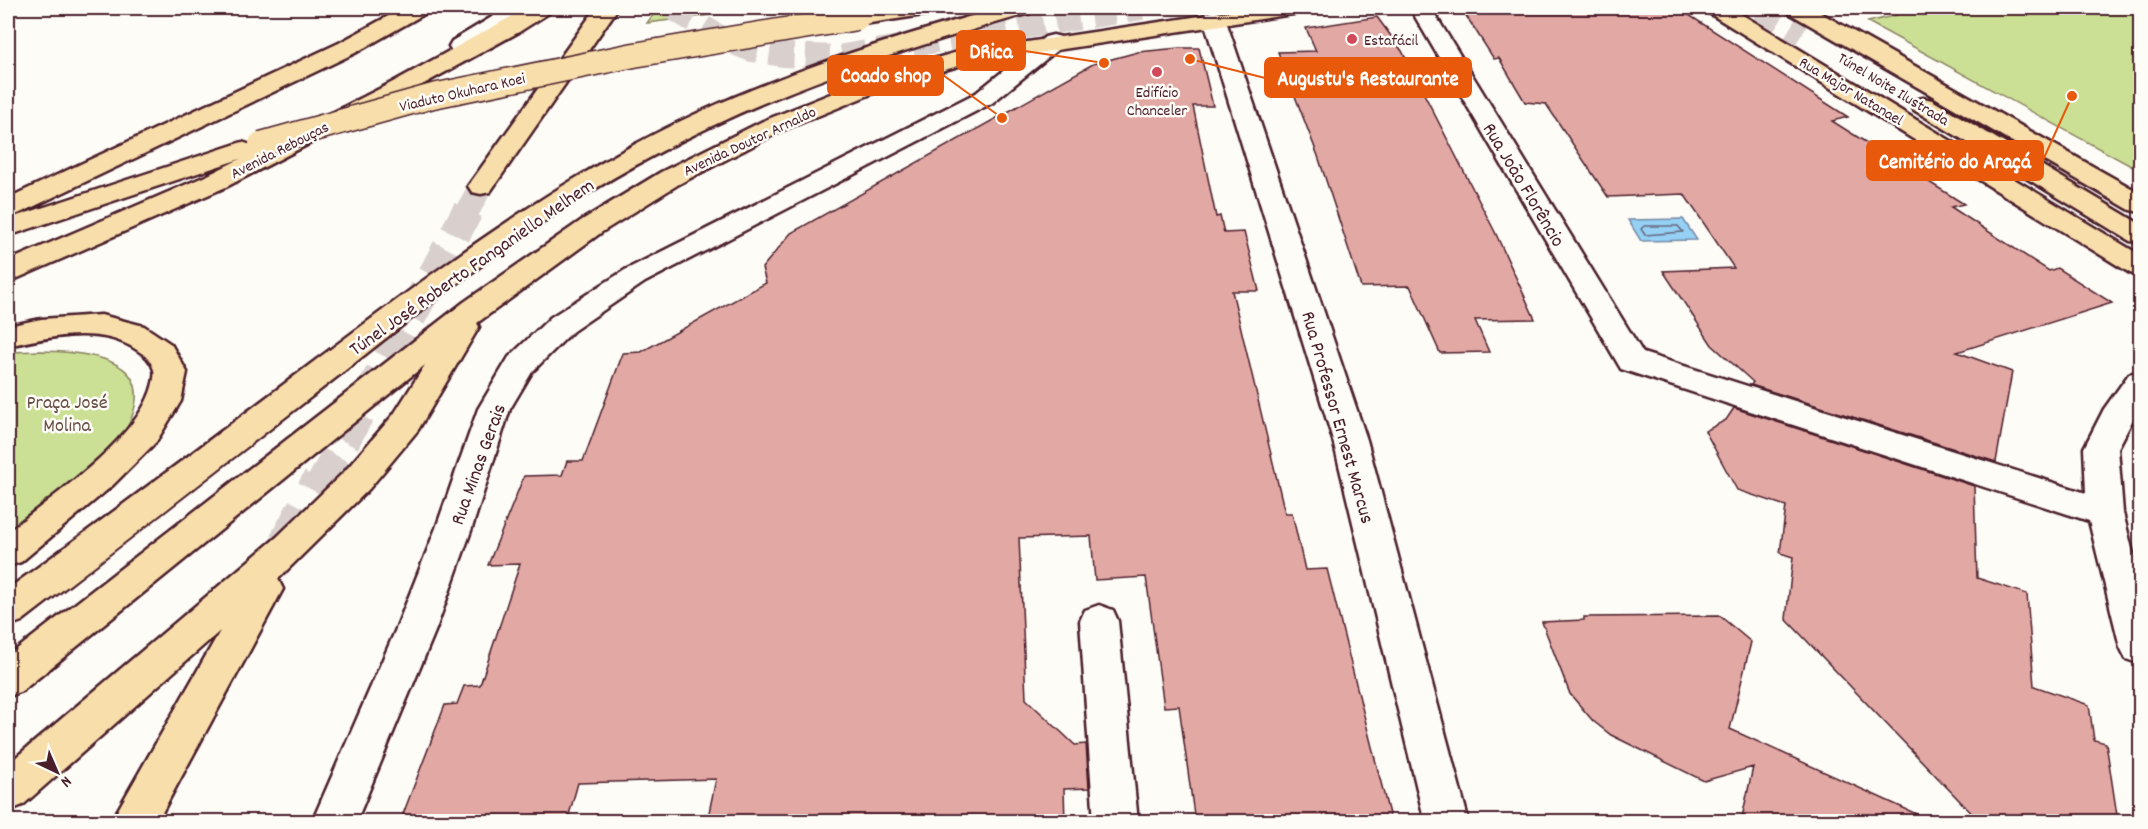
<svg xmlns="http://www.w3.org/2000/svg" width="2148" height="829" font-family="Dekko,sans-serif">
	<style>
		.green { fill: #cbe095; stroke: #8a8060; stroke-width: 1.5 }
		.water { fill: #94d1f5; stroke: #768aa4; stroke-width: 1.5 }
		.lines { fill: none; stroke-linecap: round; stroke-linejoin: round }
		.shore { stroke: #68667c; stroke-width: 1.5 }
		.building { fill: #e2a8a4; stroke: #4a1f2b; stroke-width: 1.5 }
		.major-tunnel-far2 { stroke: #d9d0ce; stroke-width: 24; stroke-dasharray: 24 12; stroke-linecap: butt }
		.major-tunnel-far1 { stroke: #d9d0ce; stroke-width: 31; stroke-dasharray: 31 16; stroke-linecap: butt }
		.major-tunnel { stroke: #d9d0ce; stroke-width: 40; stroke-dasharray: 40 20; stroke-linecap: butt }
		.minor-casing { stroke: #4a1f2b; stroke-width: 5 }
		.major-casing { stroke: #4a1f2b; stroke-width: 5 }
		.minor { fill: #fdfcf7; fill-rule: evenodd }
		.major { fill: #f8deab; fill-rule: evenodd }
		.major-bridge-casing { stroke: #4a1f2b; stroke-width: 27; stroke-linecap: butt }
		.major-bridge { stroke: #f8deab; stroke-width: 24 }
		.poi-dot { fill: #d1495b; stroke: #fdfcf7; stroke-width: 2 }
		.labels { text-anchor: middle; stroke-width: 5; stroke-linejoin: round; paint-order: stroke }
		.far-poi-label { font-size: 16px; fill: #4a1f2b; stroke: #fdfcf7; text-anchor: start }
		.far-street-label { font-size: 16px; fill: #4a1f2b; stroke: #fdfcf7 }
		.street-label { font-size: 20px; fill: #4a1f2b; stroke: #fdfcf7 }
		.park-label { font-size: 20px; fill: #6a4f46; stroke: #fdfcf7 }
		.leader { fill: none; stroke: #e8590c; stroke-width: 2 }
		.callout-dot { fill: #e8590c; stroke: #fdfcf7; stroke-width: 2 }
		.callout { fill: #e8590c; stroke: #e8590c; stroke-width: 2 }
		.callout-label { font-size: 21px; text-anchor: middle; font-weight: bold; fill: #fff }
	</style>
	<rect width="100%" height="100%" fill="#fdfcf7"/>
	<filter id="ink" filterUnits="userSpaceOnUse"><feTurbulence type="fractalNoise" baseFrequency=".0167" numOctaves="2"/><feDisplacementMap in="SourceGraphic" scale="12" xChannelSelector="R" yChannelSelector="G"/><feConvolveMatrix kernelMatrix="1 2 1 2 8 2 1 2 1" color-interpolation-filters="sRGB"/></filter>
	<g filter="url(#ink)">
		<path class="green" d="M658,8H766L647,23Z
			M1885,8H2140V171L1868,22L1897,15Z
			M41,351C109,352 168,367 117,445L8,542V352Z"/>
		<path class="water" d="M1683,219L1697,240L1641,241L1628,220Z"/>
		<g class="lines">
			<path class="shore" d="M1644,226H1678L1683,232L1645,235L1641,229Z"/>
		</g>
		<path class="building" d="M1461,8H1678L1848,117L1832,121L1964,204L1951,207L2049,271L2057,268L2112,303L1957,352L2012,372L1996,462L1751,385L1753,382L1712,345L1663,271L1734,268L1684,194L1608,197L1546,104L1525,102L1499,58L1494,59Z
			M1377,17L1402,51L1495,232L1535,319L1475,320L1489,352L1440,353L1410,286L1361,287L1318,156L1278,52L1316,51L1306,28Z
			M1179,48H1199L1213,106H1193L1216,217L1220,216L1224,233L1244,232L1259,291H1232L1285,513H1292L1305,570L1327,569L1391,822H1195L1179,706L1164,707L1146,577L1095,580L1091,536L1019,538L1026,699L1075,745L1086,744L1089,788L1064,789L1065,822H707L716,779L578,783L567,822H400L445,705L457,704L464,686L480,685L520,564L488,565L524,476L562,475L567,461H583L623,353L641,352L766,283L762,268L791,233L1093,64L1138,52Z
			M1734,408L1974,486L1977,578L2027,594L2034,686L2089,705L2094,740L2106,743L2118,822H1980L1786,619L1793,557L1780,553L1786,506L1737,490L1705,431L1726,420Z
			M1720,616L1751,642L1730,729L1934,822H1741L1753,767L1704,781L1611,735L1593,721L1570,694L1542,622L1584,620V617Z"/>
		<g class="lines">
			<path class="major-tunnel-far2" d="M673,8L721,38L752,50L783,55L837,57L1142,8
				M1760,8L1802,34
				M467,212L481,186"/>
			<path class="major-tunnel-far1" d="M322,483L468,210"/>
			<path class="major-tunnel" d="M288,545L322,481"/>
			<defs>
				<path id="minor" d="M507,8H531C520,24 470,55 452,51L449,46L452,41Z
					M1410,8H1431L1643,353L2086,493L2084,448L2104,409L2129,374L2140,371V406L2118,448L2123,513L2140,581V664L2126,659L2120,647L2089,521L1621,369Z
					M1214,11L1222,13L1225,18L1367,440L1469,822H1425L1333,440L1203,18L1206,13Z
					M1053,35L1061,37L1064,42L1061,47L992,103L645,282L573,331L532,372L510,409L472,528L436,629L356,822H312L396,629L436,528L478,409L509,357L551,317L625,270L976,93L1045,37Z
					M1099,605L1113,610L1118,621L1138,822H1094L1080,621L1085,610Z"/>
				<path id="major" d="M403,8H429L426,13L355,53L18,214L8,216V198L339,43Z
					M527,8H552L549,13L519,32L409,92L226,187L18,278L8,281V261L208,175L240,159L8,236V219L233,145L242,142L251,145L255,150L253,153L393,82Z
					M596,8H618L490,192L481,194L472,192L468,186Z
					M886,8H941L938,13L930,14L857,25L849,23L846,18L849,13Z
					M1000,8H1033L1030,13C899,50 770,92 651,157C538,217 438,297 338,376C233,458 128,540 22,621L8,626V589C111,514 214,437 316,360C418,284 518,208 630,147C746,84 873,43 1000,8Z
					M1253,8H1304L1301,13L1293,14L965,64L891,86L781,131L679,184L602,232L477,323L479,327L418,430L369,489L278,579L283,589L157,822H111L220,631L23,805L8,811V764L277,537L345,471L394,414L425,365L22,691L8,697V656L464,302L582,220L661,172L763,121L875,76L954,53Z
					M1706,8H1731L2140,255V276L2130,273L1709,13Z
					M1786,8H1812L2140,193V212L2130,210L1789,13Z
					M1923,98L1932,100L2140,224V243L2130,241L1914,110L1911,105L1914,100Z
					M101,315L144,326L171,344L187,372L181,401L156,442L113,485L21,562L8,566V532C51,497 141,438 153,383C154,379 155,374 154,370C151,360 145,355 137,350C100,325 49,337 8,346V326L41,319Z"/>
			</defs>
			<use href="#minor" class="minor-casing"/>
			<use href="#major" class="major-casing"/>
			<use href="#minor" class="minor"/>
			<use href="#major" class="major"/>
			<defs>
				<path id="major-bridge" d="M261,144L433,96L634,55L857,18"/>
			</defs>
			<use href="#major-bridge" class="major-bridge-casing"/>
			<use href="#major-bridge" class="major-bridge"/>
		</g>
	</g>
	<g class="poi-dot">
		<circle cx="1352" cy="39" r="6"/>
		<circle cx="1157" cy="72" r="6"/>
	</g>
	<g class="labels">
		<g class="far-poi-label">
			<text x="1364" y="45">Estafácil</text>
			<text x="1157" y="97" text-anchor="middle">Edifício<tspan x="1157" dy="18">Chanceler</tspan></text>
		</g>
		<g class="far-street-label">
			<text transform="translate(1894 88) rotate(31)" y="6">Túnel Noite Ilustrada</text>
			<text transform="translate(1852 90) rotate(31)" y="6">Rua Major Natanael</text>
			<text transform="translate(462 91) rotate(-13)" y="6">Viaduto Okuhara Koei</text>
			<text transform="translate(749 140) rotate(-25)" y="6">Avenida Doutor Arnaldo</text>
			<text transform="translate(279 149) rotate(-27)" y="6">Avenida Rebouças</text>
		</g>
		<g class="street-label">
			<text transform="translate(1525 184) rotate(59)" y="7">Rua João Florêncio</text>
			<text transform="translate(471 266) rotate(-35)" y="7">Túnel José Roberto Fanganiello Melhem</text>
			<text transform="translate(1339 417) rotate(74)" y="7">Rua Professor Ernest Marcus</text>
			<text transform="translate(477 464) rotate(-70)" y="7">Rua Minas Gerais</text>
		</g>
		<g class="park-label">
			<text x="67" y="408">Praça José<tspan x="67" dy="23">Molina</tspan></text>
		</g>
	</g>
	<path class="leader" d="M1104 63L1025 51M1002 118L943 75M1190 59L1265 78M2072 96L2043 160"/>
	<g class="callout-dot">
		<circle cx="1104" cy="63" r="6"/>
		<circle cx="1002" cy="118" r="6"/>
		<circle cx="1190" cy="59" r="6"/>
		<circle cx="2072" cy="96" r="6"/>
	</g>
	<g class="callout">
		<rect x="957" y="31" width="68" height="39" rx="6"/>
		<rect x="828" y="56" width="115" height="39" rx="6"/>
		<rect x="1265" y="58" width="206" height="39" rx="6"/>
		<rect x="1867" y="141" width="176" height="39" rx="6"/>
	</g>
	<g class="callout-label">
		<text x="991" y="58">DRica</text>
		<text x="886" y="82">Coado shop</text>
		<text x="1368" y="85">Augustu's Restaurante</text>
		<text x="1955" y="168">Cemitério do Araçá</text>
	</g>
	<rect width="2148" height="829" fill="none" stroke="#fdfcf7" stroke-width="30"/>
	<rect x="15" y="15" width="2118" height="799" fill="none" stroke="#4a1f2b" stroke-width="2" filter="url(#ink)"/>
	<g transform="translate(57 772) rotate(136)" stroke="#fdfcf7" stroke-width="4.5" paint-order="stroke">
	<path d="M0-4.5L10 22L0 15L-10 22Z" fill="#4a1f2b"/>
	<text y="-9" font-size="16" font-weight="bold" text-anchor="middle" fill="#4a1f2b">N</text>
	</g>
</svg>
